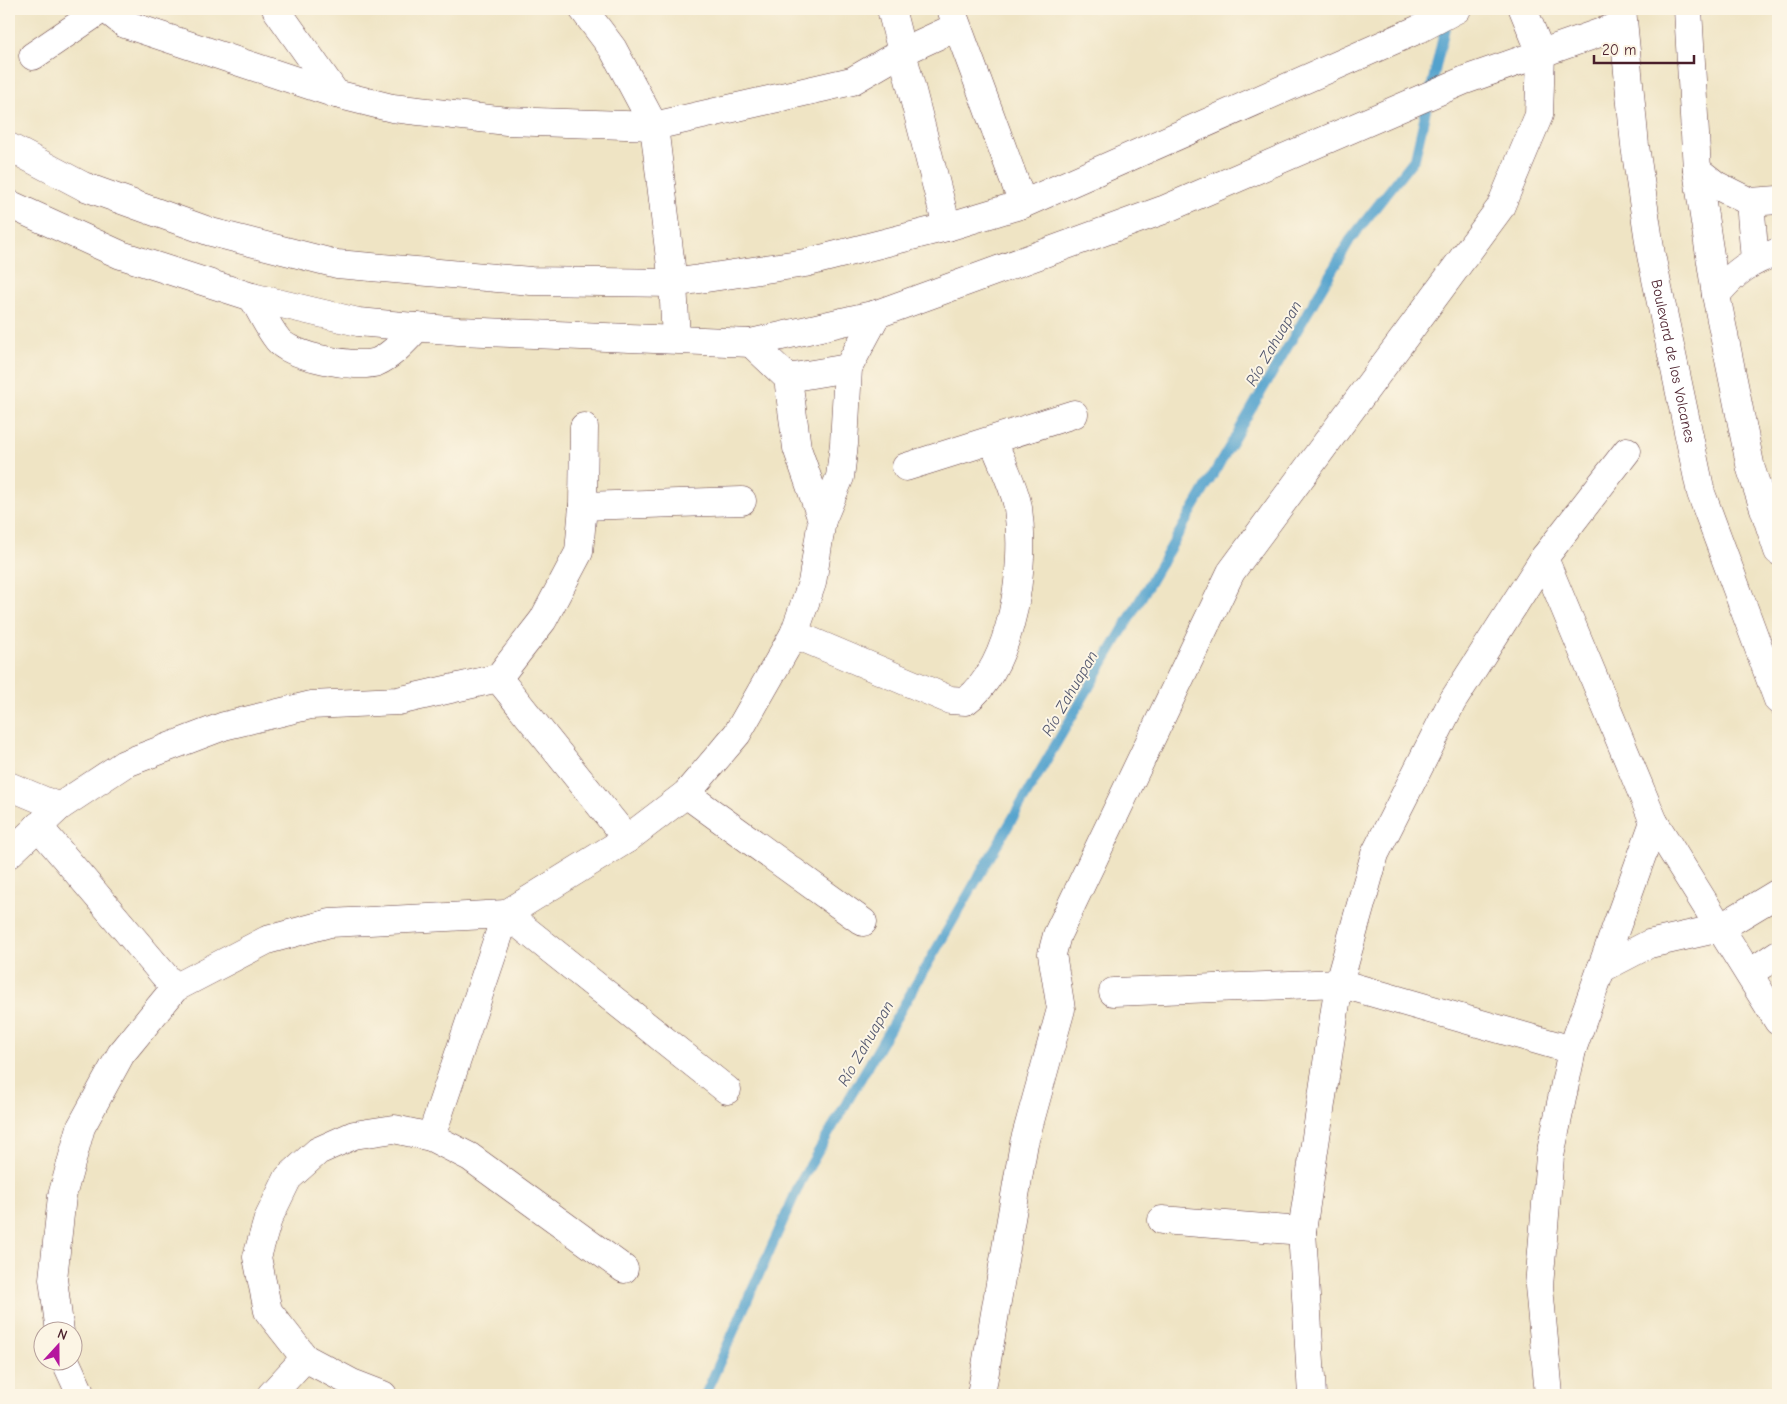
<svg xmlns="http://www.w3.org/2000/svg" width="1787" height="1404" font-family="'Comic Neue',sans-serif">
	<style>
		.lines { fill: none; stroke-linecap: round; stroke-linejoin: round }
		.stream { stroke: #53a2cd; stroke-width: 10 }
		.minor-casing { stroke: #633d42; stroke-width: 29 }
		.minor { stroke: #fff; stroke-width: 28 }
		.labels { text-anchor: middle; stroke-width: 4; stroke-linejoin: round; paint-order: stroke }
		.street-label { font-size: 15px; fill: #4a1f2b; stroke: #fcf5e5 }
		.water-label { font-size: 16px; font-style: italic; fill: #4e536c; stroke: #fcf5e5 }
	</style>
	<rect width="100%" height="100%" fill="#fcf5e5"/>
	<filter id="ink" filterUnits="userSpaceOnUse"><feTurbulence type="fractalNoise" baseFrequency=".02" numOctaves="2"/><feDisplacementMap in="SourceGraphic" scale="10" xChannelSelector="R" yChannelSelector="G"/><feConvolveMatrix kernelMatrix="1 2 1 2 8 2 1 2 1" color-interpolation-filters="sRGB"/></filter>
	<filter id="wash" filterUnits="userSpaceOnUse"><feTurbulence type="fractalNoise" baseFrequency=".0096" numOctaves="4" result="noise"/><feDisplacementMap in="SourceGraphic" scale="20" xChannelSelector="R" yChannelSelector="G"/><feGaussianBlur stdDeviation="1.12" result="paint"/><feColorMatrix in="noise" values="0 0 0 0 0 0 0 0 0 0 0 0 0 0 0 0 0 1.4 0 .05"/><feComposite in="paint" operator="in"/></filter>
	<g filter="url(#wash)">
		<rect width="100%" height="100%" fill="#efe4c4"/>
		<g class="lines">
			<path class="stream" d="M705,1395L801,1181L1350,240L1415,158L1447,19"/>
		</g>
	</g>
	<g filter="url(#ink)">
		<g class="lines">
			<defs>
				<g id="minor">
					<path d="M106,9L125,24L336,94L392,108L507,121L654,126L852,81L902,52L956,27"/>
					<path d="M276,9L336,94"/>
					<path d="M583,9L613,49L654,126L673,283L676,339"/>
					<path d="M891,9L947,227"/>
					<path d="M951,9L1023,204"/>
					<path id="s1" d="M1622,9L1635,146L1651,255L1701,493L1778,700"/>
					<path d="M1688,9L1697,170L1716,295L1751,469L1778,551"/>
					<path d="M33,56L102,9"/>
					<path d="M9,147L83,186L211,232L337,264L531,281L673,283L805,263L947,227L1023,204L1419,29L1457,9"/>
					<path d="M1697,170L1716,185L1750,202L1778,200"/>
					<path d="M1750,202L1755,260"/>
					<path d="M9,204L121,255L252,297L358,322L459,331L751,343L877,314L1163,210L1465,80L1622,25"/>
					<path d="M1716,295C1735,272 1750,261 1778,252"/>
					<path d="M252,297C261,311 268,328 278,340C291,357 357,369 377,362C393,355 406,339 418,327"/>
					<path d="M751,343L788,378L797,448L822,520"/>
					<path d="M788,378L848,368"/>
					<path d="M906,467L1074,414"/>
					<path d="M583,506L742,501"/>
					<path d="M1544,558L1654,822L1572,1050L1550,1156L1539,1286L1549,1395"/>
					<path d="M794,634L950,700L966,701C1014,664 1026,565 1018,508C1015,487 1000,460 993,440"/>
					<path d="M498,678L627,839"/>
					<path d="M9,786L59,807"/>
					<path d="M686,794L863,922"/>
					<path d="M1654,822L1778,1021"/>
					<path d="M38,826L175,988"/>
					<path d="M9,854L59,807L124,764L224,726L311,705L398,701L498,678L543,620L579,552L583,506L584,427"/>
					<path d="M1601,969L1649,944L1720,928L1778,893"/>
					<path d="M1750,973L1778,954"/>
					<path d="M1113,992L1339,983L1572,1050"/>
					<path d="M431,1137L506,914L727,1090"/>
					<path d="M1162,1220L1302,1231"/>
					<path d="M60,1332L53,1279L62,1196L81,1127L121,1054L175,988L267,940L330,923L506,914L627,839L686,794L737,734L794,634L812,583L822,520L840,477L844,444L848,368L877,314"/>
					<path d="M66,1362L81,1395"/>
					<path d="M271,1395L305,1358"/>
					<path d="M383,1395L352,1383L305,1358L268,1311L257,1257L268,1219L288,1178L318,1151L354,1135L394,1129L431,1137L470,1157L624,1269"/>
					<path d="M981,1395L1024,1143L1061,1009L1052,954L1057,935L1231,572L1500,208L1539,115L1541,53L1523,9"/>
					<path d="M1312,1395L1302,1231L1339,983L1375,854L1452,702L1544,558L1627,451"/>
				</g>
			</defs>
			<use href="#minor" class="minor-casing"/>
			<use href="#minor" class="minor"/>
		</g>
	</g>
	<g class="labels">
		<g class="street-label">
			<text dy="5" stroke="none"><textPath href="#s1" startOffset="356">Boulevard de los Volcanes</textPath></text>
		</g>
		<g class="water-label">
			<text transform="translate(1273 343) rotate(-60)" y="6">Río Zahuapan</text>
			<text transform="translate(1069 693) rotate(-60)" y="6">Río Zahuapan</text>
			<text transform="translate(865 1043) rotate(-60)" y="6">Río Zahuapan</text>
		</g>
	</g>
	<rect width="1787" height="1404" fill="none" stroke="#fcf5e5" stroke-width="30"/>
	<g transform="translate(58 1346) rotate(21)"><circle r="24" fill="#fcf5e5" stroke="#b59f9b"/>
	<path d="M0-4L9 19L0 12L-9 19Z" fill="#b5179e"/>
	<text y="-8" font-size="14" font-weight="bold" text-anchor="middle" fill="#4a1f2b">N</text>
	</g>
	<path d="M1594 55v8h100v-8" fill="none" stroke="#4a1f2b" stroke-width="2.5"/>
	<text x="1602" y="55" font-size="15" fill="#4a1f2b" stroke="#fcf5e5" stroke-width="4" paint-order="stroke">20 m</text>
</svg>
